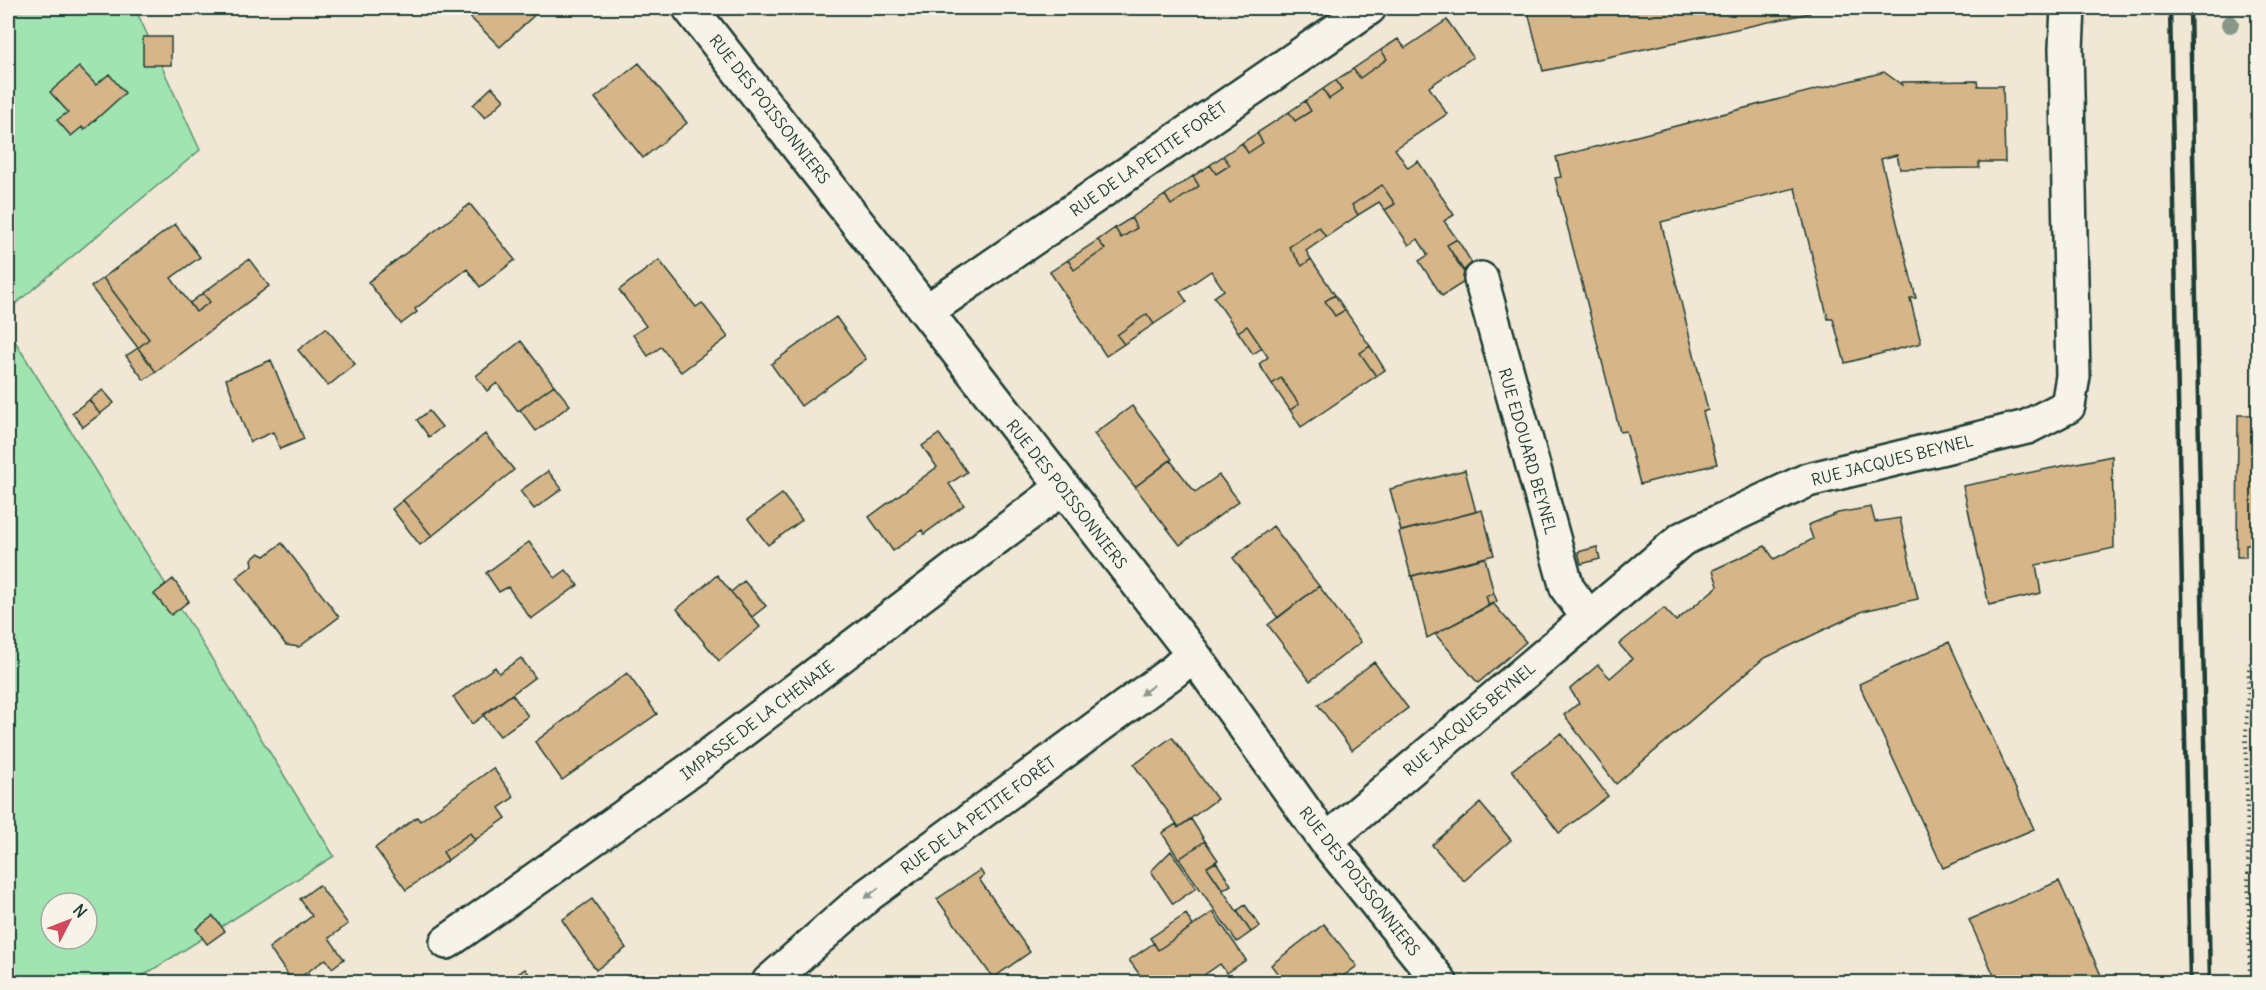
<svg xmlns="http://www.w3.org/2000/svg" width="2266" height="990" font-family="Delius,sans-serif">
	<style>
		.green { fill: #a0e5b1; stroke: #609172; stroke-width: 1.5; fill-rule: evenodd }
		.building { fill: #d6b589; stroke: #1f3d34; stroke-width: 1.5 }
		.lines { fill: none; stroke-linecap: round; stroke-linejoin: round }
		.minor-casing { stroke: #1f3d34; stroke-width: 38 }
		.path { stroke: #1f3d34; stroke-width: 4; stroke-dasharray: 1.5 4.5; stroke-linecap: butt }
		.minor { stroke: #f7f3e8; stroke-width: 33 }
		.rail { stroke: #1f3d34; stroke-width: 4.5 }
		.tree { fill: #889787 }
		.oneway { fill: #8b988e }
		.labels { text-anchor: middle; stroke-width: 4.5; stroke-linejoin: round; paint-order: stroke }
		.street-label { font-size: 16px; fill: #1f3d34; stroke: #f7f3e8 }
	</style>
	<rect width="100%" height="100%" fill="#f0e7d5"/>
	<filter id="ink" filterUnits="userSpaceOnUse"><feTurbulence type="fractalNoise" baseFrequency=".0167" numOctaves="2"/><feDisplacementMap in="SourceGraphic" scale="12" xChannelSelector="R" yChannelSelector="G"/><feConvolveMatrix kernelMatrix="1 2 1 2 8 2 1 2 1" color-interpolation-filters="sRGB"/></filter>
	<g filter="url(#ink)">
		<path class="green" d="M8,8H135L200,150L8,310Z
			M8,330L334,856L133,982H8ZM51,903H87V939H51Z"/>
		<path class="building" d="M470,8H542L500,47L465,12Z
			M1527,8H1813L1810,13L1543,71Z
			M1447,20L1473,57L1429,87L1447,114L1395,149L1408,168L1418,161L1454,215L1444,221L1457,239L1447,245L1469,279L1442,296L1419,261L1428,255L1418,239L1409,245L1385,210L1395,204L1382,185L1352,205L1358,215L1326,237L1319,227L1289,247L1302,266L1311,259L1335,295L1325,301L1335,316L1345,310L1370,346L1360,353L1376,376L1301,427L1290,410L1299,404L1281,378L1272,384L1259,364L1268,357L1262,348L1247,326L1238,332L1214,297L1224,290L1211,271L1180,292L1187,302L1154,324L1147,314L1117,335L1124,344L1106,356L1050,272L1068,260L1074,270L1105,249L1098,240L1115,228L1121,238L1137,228L1131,218L1165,195L1171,205L1199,186L1193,176L1210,165L1216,174L1230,165L1223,156L1242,143L1248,153L1263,143L1257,133L1289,112L1295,121L1311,111L1305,101L1323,89L1329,99L1342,90L1336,80L1353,69L1360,78L1387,59L1381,50L1398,39L1405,48Z
			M143,37H171V65H143Z
			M1381,50L1387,59L1360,78L1353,69Z
			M639,63L687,123L643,158L595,98Z
			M79,67L96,85L109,74L125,93L84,130L82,127L71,136L57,120L68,112L50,92Z
			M1884,72L1902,85V82L1977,81L1978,86H2003L2005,162H1979V168L1900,169L1897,155L1881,159L1916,298H1910L1921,343L1845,363L1833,319H1828L1795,188L1661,222L1708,410L1703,412L1717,464L1640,484L1626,431L1620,432L1555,178L1561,177L1556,157Z
			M1336,80L1342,90L1329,99L1323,89Z
			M492,87L504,100L485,118L473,105Z
			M1305,101L1311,111L1295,121L1289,112Z
			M1257,133L1263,143L1248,153L1242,143Z
			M1223,156L1230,165L1216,174L1210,165Z
			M1193,176L1199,186L1171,205L1165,195Z
			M1382,185L1395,204L1385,210L1379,202L1358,215L1352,205Z
			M470,204L515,260L480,287L467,269L415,309L417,312L401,324L368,282Z
			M1131,218L1137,228L1121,238L1115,228Z
			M175,224L200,257L171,278L196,312L210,302L203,293L249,259L269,286L156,372L138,348L149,339L103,278Z
			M1319,227L1326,237L1306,251L1311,259L1302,266L1289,247Z
			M1457,239L1472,263L1463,271L1447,245Z
			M1098,240L1105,249L1074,270L1068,260Z
			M659,260L696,307L702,303L728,337L681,372L661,347L648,356L633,335L646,326L619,290Z
			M103,278L149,339L138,348L91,287Z
			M203,293L210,302L196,312L190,303Z
			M1335,295L1345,310L1335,316L1325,301Z
			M1147,314L1154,324L1124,344L1117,335Z
			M836,317L866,359L801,406L771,364Z
			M1247,326L1262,348L1253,354L1238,332Z
			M326,328L355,364L328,386L298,350Z
			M521,341L554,385L518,411L497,383L487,391L476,376Z
			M1370,346L1385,370L1376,376L1360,353Z
			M138,348L156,372L144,380L126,356Z
			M271,360L304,439L280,449L273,432L250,442L226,379Z
			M1281,378L1299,404L1290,410L1272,384Z
			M554,385L570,405L536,431L520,410Z
			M103,390L114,403L100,414L89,400Z
			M89,400L100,414L83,427L72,413Z
			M1132,406L1172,459L1135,487L1094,434Z
			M429,411L442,427L429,437L417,420Z
			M2238,415H2258V544H2246V557H2237Z
			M485,434L514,470L432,536L403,500Z
			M939,434L967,472L949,484L964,505L924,534L922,530L893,551L869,517L937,467L922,446Z
			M2112,456L2114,548L2036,565L2041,593L1989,605L1963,486Z
			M1170,460L1195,492L1219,475L1239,501L1180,545L1135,487Z
			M1465,470L1476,512L1401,531L1390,489Z
			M548,471L562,489L534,509L520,491Z
			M782,494L802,520L768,545L748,519Z
			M403,500L432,536L420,545L392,509Z
			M1871,507L1875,522L1900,518L1918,599L1863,611L1763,659L1616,784L1564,715L1579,703L1570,689L1598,665L1610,678L1632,659L1619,644L1664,608L1676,621L1718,586L1713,570L1765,546L1774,559L1813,539L1808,525L1838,513Z
			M1482,510L1494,555L1411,576L1399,532Z
			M1273,526L1319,586L1278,618L1233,558Z
			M529,542L555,578L566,570L578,585L531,619L508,587L499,592L486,573Z
			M282,543L339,617L299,647L286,645L236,578L253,565L252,559L259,553L265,556Z
			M1597,547L1600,559L1581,564L1578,552Z
			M1485,558L1494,594L1486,596L1489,606L1427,638L1412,576Z
			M717,575L760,627L719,661L677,609Z
			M173,579L189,601L171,615L154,594Z
			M744,581L766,606L752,617L731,592Z
			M1319,586L1361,642L1310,681L1268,625Z
			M1494,594L1497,601L1489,606L1486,596Z
			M1493,603L1526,642L1478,683L1435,634Z
			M1949,642L2034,829L1943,868L1859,684Z
			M521,658L535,677L472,724L453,697L495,667L499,673Z
			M1374,662L1408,708L1352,750L1318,705Z
			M627,673L657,714L562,780L535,742Z
			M512,694L528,716L500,736L483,715Z
			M1561,733L1608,796L1559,833L1512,770Z
			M1172,737L1217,799L1179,827L1134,765Z
			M493,768L514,797L499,808L506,818L475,840L470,833L443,852L448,860L406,890L375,848L417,817L420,821Z
			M1480,803L1511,840L1464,881L1432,845Z
			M1191,819L1205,841L1179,859L1162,833L1176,824L1178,828Z
			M470,833L475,840L448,860L443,852Z
			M1205,841L1218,860L1207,867L1251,932L1237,942L1179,859Z
			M1171,851L1196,888L1173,904L1151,871Z
			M1216,862L1231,885L1223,890L1207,867Z
			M980,870L984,876L979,879L1030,952L993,978L937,899Z
			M2059,881L2104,982H1997L1969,920Z
			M319,885L348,924L329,938L344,959L332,968L326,959L293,982L269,948L312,916L300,899Z
			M592,899L626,948L596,970L562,920Z
			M1245,905L1260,926L1251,932L1237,911Z
			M1213,912L1246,960L1227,973L1220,964L1194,982H1145L1129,960L1154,943L1158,950Z
			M1186,914L1193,926L1158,950L1150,938Z
			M213,916L225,931L207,944L196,929Z
			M1324,924L1357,966L1335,982H1284L1271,965Z
			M525,969L535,982H506Z"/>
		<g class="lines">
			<defs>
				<path id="minor" d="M690,8L1193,654L1326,841L1440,982
					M1481,279L1567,588L1588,617
					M927,311L1369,8
					M1326,841L1682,539L1808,480L2027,427L2068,406L2073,376L2066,48L2068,8
					M447,942L693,768L1062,488
					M769,982L868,895L1174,671L1193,654"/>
			</defs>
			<use href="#minor" class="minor-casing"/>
			<path class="path" d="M2256,8L2258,57
				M2250,982L2246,736L2249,668L2258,640"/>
			<use href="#minor" class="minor"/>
			<path class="rail" d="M2170,8L2190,982
				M2190,8L2210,982"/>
		</g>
		<circle class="tree" cx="2230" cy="24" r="9"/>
		<defs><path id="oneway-solid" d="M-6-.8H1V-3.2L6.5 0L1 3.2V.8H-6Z" transform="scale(1.5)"/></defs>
		<g class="oneway">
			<use href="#oneway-solid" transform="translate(1147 690) rotate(144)"/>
			<use href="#oneway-solid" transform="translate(872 893) rotate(142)"/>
		</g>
	</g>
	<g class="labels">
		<g class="street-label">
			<text transform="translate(770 109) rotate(52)" y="6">RUE DES POISSONNIERS</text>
			<text transform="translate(1148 159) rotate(-35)" y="6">RUE DE LA PETITE FORÊT</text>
			<text transform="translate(1528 451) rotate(74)" y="6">RUE EDOUARD BEYNEL</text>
			<text transform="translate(1892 460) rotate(-14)" y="6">RUE JACQUES BEYNEL</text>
			<text transform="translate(1067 494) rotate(52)" y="6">RUE DES POISSONNIERS</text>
			<text transform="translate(1469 719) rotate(-40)" y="6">RUE JACQUES BEYNEL</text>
			<text transform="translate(757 720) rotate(-37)" y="6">IMPASSE DE LA CHENAIE</text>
			<text transform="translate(978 815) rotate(-36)" y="6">RUE DE LA PETITE FORÊT</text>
			<text transform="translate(1360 881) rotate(52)" y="6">RUE DES POISSONNIERS</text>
		</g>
	</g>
	<rect width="2266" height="990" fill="none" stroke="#f7f3e8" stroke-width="30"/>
	<rect x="15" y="15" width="2236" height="960" fill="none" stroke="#1f3d34" stroke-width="2" filter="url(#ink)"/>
	<g transform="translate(69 921) rotate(48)"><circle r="28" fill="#f7f3e8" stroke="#a1aaa0" stroke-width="1.5"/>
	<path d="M0-4.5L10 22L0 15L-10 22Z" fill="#d1495b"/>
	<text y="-9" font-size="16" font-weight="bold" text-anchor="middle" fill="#1f3d34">N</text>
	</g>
</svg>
